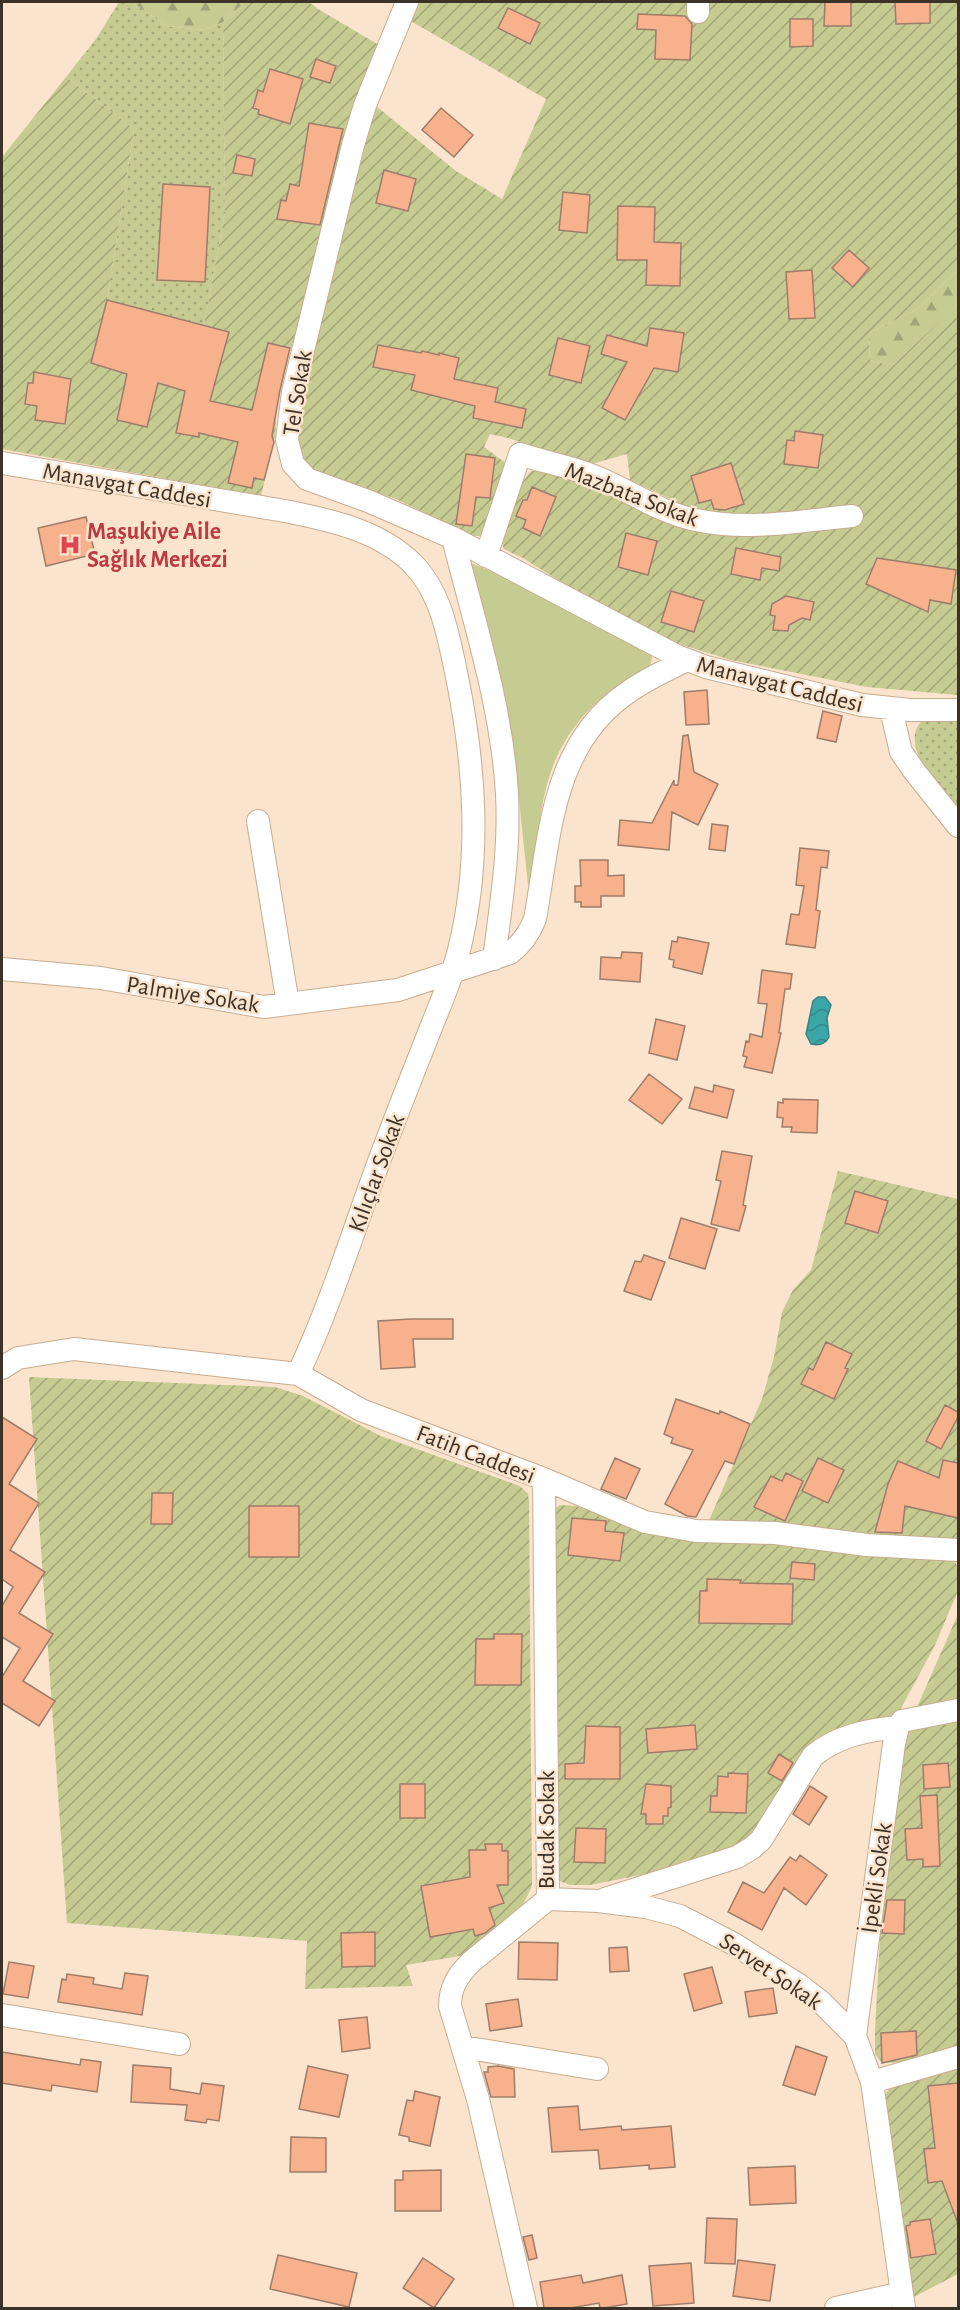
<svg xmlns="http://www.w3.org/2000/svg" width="960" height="2310" font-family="'Alegreya Sans',sans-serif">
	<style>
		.grass { fill: url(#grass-dots) }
		.forest { fill: url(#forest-firs) }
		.park { fill: #c6cb91 }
		.garden { fill: url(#garden-furrows) }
		.water { fill: url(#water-waves); stroke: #3c8381; stroke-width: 1.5 }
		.building { fill: #f7b28d; stroke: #9e7c6a; stroke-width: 1.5 }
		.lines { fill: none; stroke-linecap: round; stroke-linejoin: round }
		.street-casing { stroke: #c7ac8f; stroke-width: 24 }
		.street { stroke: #fff; stroke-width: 22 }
		.labels { text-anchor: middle; stroke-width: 5; stroke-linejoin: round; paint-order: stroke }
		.street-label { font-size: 24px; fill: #3d3227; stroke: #fbe4cd }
		.health-label { font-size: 24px; font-weight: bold; fill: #be3a42; stroke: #fbe4cd; text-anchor: start }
	</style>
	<defs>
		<pattern id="grass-dots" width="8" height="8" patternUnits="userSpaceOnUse" patternTransform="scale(1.5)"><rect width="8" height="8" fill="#c6cb91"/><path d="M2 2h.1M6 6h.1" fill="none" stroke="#a2a576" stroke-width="1.8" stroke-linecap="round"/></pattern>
		<pattern id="forest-firs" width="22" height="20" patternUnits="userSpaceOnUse" patternTransform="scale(1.5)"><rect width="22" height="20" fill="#c6cb91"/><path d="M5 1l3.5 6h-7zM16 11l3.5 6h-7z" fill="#a2a576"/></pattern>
		<pattern id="garden-furrows" width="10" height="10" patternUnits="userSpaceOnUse" patternTransform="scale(1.5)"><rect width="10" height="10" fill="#c6cb91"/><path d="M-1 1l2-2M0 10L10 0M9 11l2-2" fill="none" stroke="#a2a576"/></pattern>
		<pattern id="water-waves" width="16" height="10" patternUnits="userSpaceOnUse" patternTransform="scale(1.5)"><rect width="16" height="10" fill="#3ba6a8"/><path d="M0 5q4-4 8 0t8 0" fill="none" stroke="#338889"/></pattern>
	</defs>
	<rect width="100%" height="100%" fill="#fbe4cd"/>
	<path class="grass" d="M119,2H132L167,26L204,30L223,22L225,213L204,325L107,300L134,129L66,77L96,39Z
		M958,719V812C942,792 896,744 923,720Z"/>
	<path class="forest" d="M132,2H245L223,22L204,30L167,26Z
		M958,270V304L893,365L870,361L869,333L917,309Z"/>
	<path class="park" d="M466,561L503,576L650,652L652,657L650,666C631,680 607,692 590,709C541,758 540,816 534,880L528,885L515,762L508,718Z"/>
	<path class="garden" d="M245,2H309L318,9L379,45L291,349L268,343L250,416L276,422L275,437L261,496L2,449V157L66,77L134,129L107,300L91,363L211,399L229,332L204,325L225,213L223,22Z
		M417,2H958V270L917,309L869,333L870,361L893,365L958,304V695L867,687L731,660L676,643L582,595L523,558L504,549C495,527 516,488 531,471C568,470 605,495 638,509C712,540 784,536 860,521V509L755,515L702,514L630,480L627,454L588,465L508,438L490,434L484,447L507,464L484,536H472L396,499L328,476L311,468L299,455L294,443L322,304L376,106L456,171L502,199L546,99L409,20Z
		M838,1171L958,1199V1538L948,1540L707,1525L762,1399L774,1357L782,1312L793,1290L811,1270Z
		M29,1377L275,1387L303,1396L381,1436L520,1486L528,1494L529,1500L532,1886L522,1907L474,1950L460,1956L406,1965L413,1986L305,1989L307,1941L67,1923Z
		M560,1505L576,1506L669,1538L690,1541L723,1539L955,1561L958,1568V1591L935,1645L897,1716L856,1725L769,1813L742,1847L696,1864L590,1885H570L560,1881L556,1874L554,1509Z
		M958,1614V1705L914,1714Z
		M958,1716V2048L917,2061L882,2063L875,2054V2031L882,1900L902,1743L910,1727Z
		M958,2066V2274L910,2299L883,2097L890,2088Z"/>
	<path class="water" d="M818,997H825L831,1005L827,1018L829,1037C825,1045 819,1046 811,1044L806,1034L813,1001Z"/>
	<path class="building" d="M825,2H851V26H824Z
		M895,2H930V23L896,24Z
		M508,8L540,23L530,44L498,28Z
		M638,14L685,16L692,24L690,60L655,59L656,30L637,29Z
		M790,19H813V46L790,47Z
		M316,59L336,66L330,83L310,77Z
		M270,69L303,79L290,124L258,114L259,110L253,108L258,90L263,92Z
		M441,108L473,135L454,157L422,130Z
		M309,123L343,129L320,225L277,219L281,200L286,201L290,184L299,186Z
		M237,155L255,159L252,176L233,173Z
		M384,170L416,179L408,211L376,203Z
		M163,184L210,187L205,282L157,280Z
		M563,192L590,195L587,233L559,230Z
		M618,206L655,207L654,242L681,243L680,286L646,285L647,260H617Z
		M849,250L869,268L853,287L832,268Z
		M812,270L815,318L789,319L786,272Z
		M107,300L229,332L210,401L252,410L268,343L290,348L280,390L272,436L274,442L264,480L254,478L252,488L228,483L238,442L199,433V437L176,433L185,391L158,383L147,427L117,420L127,374L91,363Z
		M650,328L684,333L678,372L654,368L625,420L602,408L627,362L601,354L607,335L647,346Z
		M558,338L590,346L581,383L549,375Z
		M378,345L421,353L422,351L439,355V353L459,358L454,379L498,388L495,402L526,409L522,428L473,418L475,406L411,390L415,375L373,367Z
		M34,372L71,379L65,424L35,420L37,406L25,404L28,383H33Z
		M795,431L823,435L818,468L784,464L787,440L794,441Z
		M466,454L495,458L490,498L476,497L472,526L456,524Z
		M731,463L744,504L725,510L714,509L711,500L699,503L691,476Z
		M532,487L556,497L540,536L523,528L526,520L516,516L523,500H527Z
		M86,517L95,554L46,566L38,528Z
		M626,533L657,541L648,575L618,567Z
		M736,548L781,557L779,571L762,568L760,580L731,574Z
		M877,558L956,570L951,604L930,600L928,612L866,584Z
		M671,591L704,601L694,632L661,622Z
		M786,596L814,602L810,620L802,618L789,625L788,631L773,630L775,616L770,615L772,604Z
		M707,690L709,724L686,725L684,692Z
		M823,711L842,716L836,742L817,738Z
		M688,735L694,772L718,784L698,825L672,812L669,850L618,845L620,820L652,823L674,780V785H678L683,736Z
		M712,824L728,826L725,851L709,849Z
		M800,848L829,851L827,868L821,867L816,910L820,911L815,948L786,944L791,914L799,915L804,886L796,885Z
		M580,860H608V876L624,875V896H601V907H581V902H575V886H581Z
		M678,937L709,943L702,974L673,967L674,960L669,959L672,941L677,942Z
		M622,952L642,953L640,982L600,979L601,957L621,958Z
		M762,970L792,974L790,989H785L779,1033H781L772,1073L744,1067L747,1057L743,1056L746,1041L749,1042L750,1034L762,1037L767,1004L758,1003Z
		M656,1019L685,1026L677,1060L649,1053Z
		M649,1074L682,1099L662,1124L629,1100Z
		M714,1085L734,1090L727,1118L689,1108L695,1087L713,1092Z
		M783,1099L818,1100L817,1133L791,1132L792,1127H782L783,1118L777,1117L778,1102L783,1103Z
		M722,1151L752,1156L743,1205L746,1206L739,1231L711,1224L721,1181L716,1180Z
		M855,1191L888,1201L878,1233L845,1223Z
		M681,1218L717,1229L705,1269L669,1258Z
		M644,1255L665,1262L651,1300L624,1291L635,1261L641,1262Z
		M411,1319H453V1339H413L415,1367L381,1369L378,1321Z
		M826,1342L852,1354L845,1368L848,1369L834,1399L801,1384L809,1368L813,1370Z
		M676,1399L719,1414L720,1411L750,1424L734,1464L725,1461L696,1517L687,1516L665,1504L693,1450L671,1443L673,1438L664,1434Z
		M945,1405L958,1412V1417L941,1449L926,1441Z
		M2,1417L37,1439L9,1484L39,1503L10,1550L45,1572L19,1613L53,1634L23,1681L55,1701L39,1726L2,1703V1677L20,1648L2,1637V1606L13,1587L2,1579Z
		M615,1458L640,1469L626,1499L601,1489Z
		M818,1458L844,1470L828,1503L802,1491Z
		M943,1460L958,1463V1518L905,1506L902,1533L875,1532L888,1484L898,1461L939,1478Z
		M786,1473L803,1481L785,1521L754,1507L771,1476L782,1481Z
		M152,1493H173L172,1524H151Z
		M249,1506H299V1557H249Z
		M572,1518L606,1521L605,1531L624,1533L620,1561L568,1555Z
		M792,1562L815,1564L814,1580L790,1578Z
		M707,1579L741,1580L740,1583L793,1584L792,1624L699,1623L700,1591H707Z
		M494,1634H522L521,1685H475L476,1639H494Z
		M695,1725L697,1749L648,1753L646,1729Z
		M586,1726L620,1727V1779H565V1764L584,1763Z
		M779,1754L793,1763L782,1781L768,1773Z
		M948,1763L950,1787L924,1789L923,1765Z
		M728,1773L748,1774L746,1813L710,1812L711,1796H717L718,1776L728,1777Z
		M400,1784H425V1818H400Z
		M646,1784L671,1786V1807L668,1808V1816H663V1824H646V1814H641Z
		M810,1786L827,1797L809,1825L793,1814Z
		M937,1795L940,1866L923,1867V1859L907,1860L905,1829L922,1828L920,1796Z
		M576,1828L606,1829L605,1863L574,1862Z
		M485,1844H502V1851H508V1885H497L504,1903L489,1908L495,1925L485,1933L475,1936L473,1929L430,1937L421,1886L470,1877L469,1850H486Z
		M800,1855L827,1875L806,1905L784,1888L762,1930L728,1912L743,1882L764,1893L790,1857L796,1861Z
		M887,1900H905L904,1934L882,1933Z
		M375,1932V1966L342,1967L341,1933Z
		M519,1942L558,1943L557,1980L518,1979Z
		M627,1947L629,1971L610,1972L609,1948Z
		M9,1962L34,1966L28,1998L3,1994Z
		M712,1967L722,2003L694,2011L684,1974Z
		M125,1973L148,1976L142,2015L58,2002L62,1979L66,1980L67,1974L94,1978L93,1984L122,1989Z
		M773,1988L777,2013L749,2017L745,1992Z
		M518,1999L522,2026L490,2031L486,2004Z
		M367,2017L370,2048L342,2052L339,2020Z
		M916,2031L917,2055L882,2063L881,2033Z
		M796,2046L827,2057L815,2095L783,2085Z
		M2,2052L80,2065L81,2059L101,2062L97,2092L52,2085L51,2091L2,2083Z
		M133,2065L171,2068L170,2089L200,2094L202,2083L224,2086L219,2121L207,2119L206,2123L185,2120L187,2105L131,2102Z
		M308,2066L348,2075L339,2117L299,2109Z
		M498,2066L514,2069L515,2097H491L484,2072H488V2067Z
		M958,2083V2221H957L942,2181L928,2183L924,2149L935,2148L928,2086Z
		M415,2091L440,2097L430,2146L409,2141V2137L399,2135L407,2100L413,2101Z
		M578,2106L580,2130L621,2126L622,2130L671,2126L675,2167L649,2169V2165L600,2169L598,2150L552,2152L548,2108Z
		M291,2137L326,2138V2172H290Z
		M795,2166L796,2203L750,2205L748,2168Z
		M441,2170V2211H395V2180H403V2171Z
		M707,2218L737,2219L735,2264L705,2263Z
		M930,2219L936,2254L911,2258L906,2226L910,2225V2222Z
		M532,2235L537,2258L529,2260L523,2237Z
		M278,2255L357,2273L349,2307L270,2289Z
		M423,2258L454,2279L434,2308L403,2288Z
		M738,2260L775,2265L770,2301L733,2296Z
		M691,2263L694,2303L653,2306L649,2266Z
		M581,2275L583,2283L622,2275L627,2304L604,2308H600L599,2303L571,2308H544L540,2282Z"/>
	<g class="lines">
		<defs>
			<path id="street" d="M407,2L365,105L353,145L293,392L287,440L293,464L307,479L368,501L453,538L677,656L706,667L862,705L910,710H958
				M698,12V2
				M2,463L285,511C330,520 378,530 412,563C441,592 448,634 456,672C475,764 482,858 459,950C453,975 442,1000 432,1025C414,1071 395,1118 378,1164C352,1235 330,1306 298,1374
				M453,538C474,622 502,707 507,794C510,850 501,904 494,959
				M486,556L520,454C543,462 568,466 591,475C626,488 659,513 696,520C747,531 801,521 852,516
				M891,709L901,752L915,772L958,826
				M258,821L288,1004
				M2,969L101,978L264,1007L398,990L510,953C522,944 529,934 535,919C550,838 551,745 627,693C646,679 667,670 687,660
				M2,1368L18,1358L74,1349L298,1374L361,1410L544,1479L645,1522L696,1531L775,1533L867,1545L958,1550
				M548,1899L598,1901L646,1907L680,1916L734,1944L799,1985L820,2001L855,2036L872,2082L904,2308
				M605,1899L737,1857L752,1848L761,1840L813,1756C837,1736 867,1730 898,1727
				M2,2015L179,2044
				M855,2036L894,1744L898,1727L902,1721L958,1710
				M463,2047L597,2069
				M872,2082L958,2057
				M526,2308L478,2099L450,2006C450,1987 458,1975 471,1962L548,1899L544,1479
				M836,2308L902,2293"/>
		</defs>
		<use href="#street" class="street-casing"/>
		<use href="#street" class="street"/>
	</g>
	<defs>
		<symbol id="hospital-bare" viewBox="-9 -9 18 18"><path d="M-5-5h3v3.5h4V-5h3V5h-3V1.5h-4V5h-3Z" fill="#e0444e" stroke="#fbe4cd" stroke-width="2.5" paint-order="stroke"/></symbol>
	</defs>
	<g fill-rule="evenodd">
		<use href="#hospital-bare" x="55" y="530" width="30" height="30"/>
	</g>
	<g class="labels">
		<g class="street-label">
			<text transform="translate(297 393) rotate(-81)" y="8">Tel Sokak</text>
			<text transform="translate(127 485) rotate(10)" y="8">Manavgat Caddesi</text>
			<text transform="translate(632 494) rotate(21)" y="8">Mazbata Sokak</text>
			<text transform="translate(780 684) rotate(14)" y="8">Manavgat Caddesi</text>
			<text transform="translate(193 994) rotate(9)" y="8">Palmiye Sokak</text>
			<text transform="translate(376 1173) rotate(-70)" y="8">Kılıçlar Sokak</text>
			<text transform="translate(476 1454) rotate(21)" y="8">Fatih Caddesi</text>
			<text transform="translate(546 1830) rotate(-90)" y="8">Budak Sokak</text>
			<text transform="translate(876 1878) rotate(-82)" y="8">İpekli Sokak</text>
			<text transform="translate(771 1971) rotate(34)" y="8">Servet Sokak</text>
		</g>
		<g class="health-label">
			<text x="87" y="539">Maşukiye Aile<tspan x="87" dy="28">Sağlık Merkezi</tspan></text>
		</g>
	</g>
	<rect width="960" height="2310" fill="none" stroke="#3d3227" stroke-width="6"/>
</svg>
